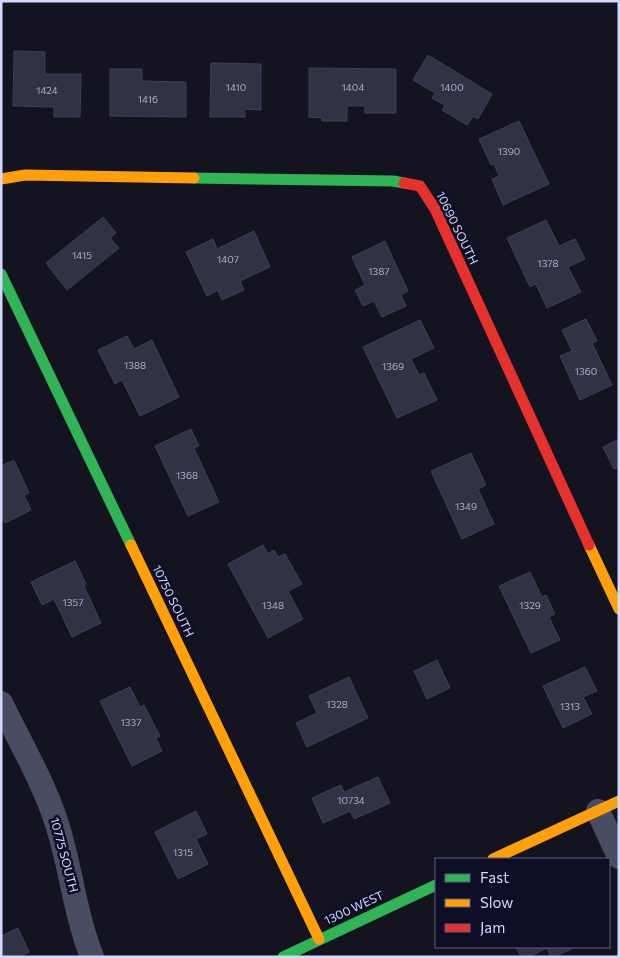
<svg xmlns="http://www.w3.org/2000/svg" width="620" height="958" font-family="Commissioner,sans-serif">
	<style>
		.building { fill: #313243; stroke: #3e3f55 }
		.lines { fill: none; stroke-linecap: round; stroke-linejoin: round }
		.street { stroke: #484d61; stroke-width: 24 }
		.fast { stroke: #30b455; stroke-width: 11 }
		.slow { stroke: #ff9f0a; stroke-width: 11 }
		.jam { stroke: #e5322d; stroke-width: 11 }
		.labels { text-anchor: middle; stroke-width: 5; stroke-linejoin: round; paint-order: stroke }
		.number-label { font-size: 10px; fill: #aaaed0 }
		.street-label { font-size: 12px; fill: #d3d8ff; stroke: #0e0f26 }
	</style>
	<rect width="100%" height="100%" fill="#141420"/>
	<path class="building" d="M14,51L45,52V74H81L80,117H54V107L13,106Z
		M428,55L492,94L478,119L473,116L467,125L442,110L445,105L432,98L435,93L413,80Z
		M211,63L261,64V110L245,109V117H210Z
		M309,68L396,69V113H365V106H347V121H322V118L309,117Z
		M110,69H142V81L186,82V117L110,116Z
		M519,121L549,184L503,205L492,179L499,176L494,164L491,165L479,139Z
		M103,217L116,233L110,238L119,248L67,290L46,263Z
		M546,220L559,246L575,239L585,259L568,267L581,292L547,308L536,284L530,287L507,238Z
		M254,231L270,267L240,281L244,290L222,300L218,290L207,296L186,252L213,239L217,249Z
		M385,241L408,291L401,295L406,306L382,317L374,301L363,306L355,290L365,285L352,257Z
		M586,319L597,341L592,343L612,385L580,400L560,356L572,351L562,330Z
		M420,320L434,348L411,359L419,375L424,373L437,400L397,418L363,347Z
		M127,336L134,349L152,340L179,397L140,416L122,380L115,384L98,350Z
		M191,429L199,446L194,448L219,502L188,516L155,446Z
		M619,439V467L614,469L603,447Z
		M471,453L486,485L478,489L494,524L462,539L431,471Z
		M14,460L29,493L24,495L31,510L5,523L1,516V466Z
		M263,545L268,554L274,550L278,557L285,554L302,584L288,591L303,619L268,638L228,564Z
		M75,561L86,584L84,586L101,623L72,637L54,599L42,605L31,582Z
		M530,572L542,597L546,595L555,614L549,617L560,640L531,653L499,586Z
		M437,660L450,688L427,699L414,671Z
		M585,667L597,691L583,697L592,714L563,728L543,686Z
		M349,677L368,718L307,747L296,723L317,713L309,696Z
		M130,687L140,707L144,705L160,736L156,738L162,751L132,766L100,701Z
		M378,777L390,803L354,819L350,811L323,823L312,798L341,785L344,792Z
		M196,811L207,834L196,839L208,864L178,879L155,832Z
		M18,928L29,952L18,957H1V936Z
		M516,947H575L554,957H551L547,948L528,957H521Z"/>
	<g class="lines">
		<path class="street" d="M1,703C20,742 44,783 57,824C71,868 75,914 92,957
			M598,811L619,857"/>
		<path class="fast" d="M194,178L393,181L404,183
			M1,274L131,545
			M283,957L436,885"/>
		<path class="slow" d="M1,179L25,175L194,178
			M131,545L319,939
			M589,545L619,609
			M493,859L619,801"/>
		<path class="jam" d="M404,183L420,186L435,209L589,545"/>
	</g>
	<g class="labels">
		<g class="number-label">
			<text x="236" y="91">1410</text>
			<text x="353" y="91">1404</text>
			<text x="452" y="91">1400</text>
			<text x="47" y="94">1424</text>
			<text x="148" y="103">1416</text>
			<text x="509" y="155">1390</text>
			<text x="82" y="259">1415</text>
			<text x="228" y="263">1407</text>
			<text x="548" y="267">1378</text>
			<text x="379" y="275">1387</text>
			<text x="135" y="369">1388</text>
			<text x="393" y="370">1369</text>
			<text x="586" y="375">1360</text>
			<text x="187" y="479">1368</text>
			<text x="466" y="510">1349</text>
			<text x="73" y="606">1357</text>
			<text x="273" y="609">1348</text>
			<text x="530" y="609">1329</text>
			<text x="337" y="708">1328</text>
			<text x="570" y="710">1313</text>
			<text x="131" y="726">1337</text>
			<text x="351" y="804">10734</text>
			<text x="183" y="856">1315</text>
		</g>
		<g class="street-label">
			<text transform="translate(457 228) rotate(64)" y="4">10690 SOUTH</text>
			<text transform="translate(173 601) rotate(64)" y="4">10750 SOUTH</text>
			<text transform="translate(64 855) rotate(75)" y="4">10775 SOUTH</text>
			<text transform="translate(354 908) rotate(-25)" y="4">1300 WEST</text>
		</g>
	</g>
	<rect width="620" height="958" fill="none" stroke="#d3d8ff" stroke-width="5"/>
	<rect x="435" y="858" width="175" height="90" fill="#0e0f26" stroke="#5d5f7d"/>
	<rect x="445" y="874" width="25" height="8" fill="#30b455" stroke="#5d5f7d"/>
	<text x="480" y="883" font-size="15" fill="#d3d8ff">Fast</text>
	<rect x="445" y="899" width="25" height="8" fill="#ff9f0a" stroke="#5d5f7d"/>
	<text x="480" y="908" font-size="15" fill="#d3d8ff">Slow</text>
	<rect x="445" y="924" width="25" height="8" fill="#e5322d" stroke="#5d5f7d"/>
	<text x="480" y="933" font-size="15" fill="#d3d8ff">Jam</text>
</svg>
